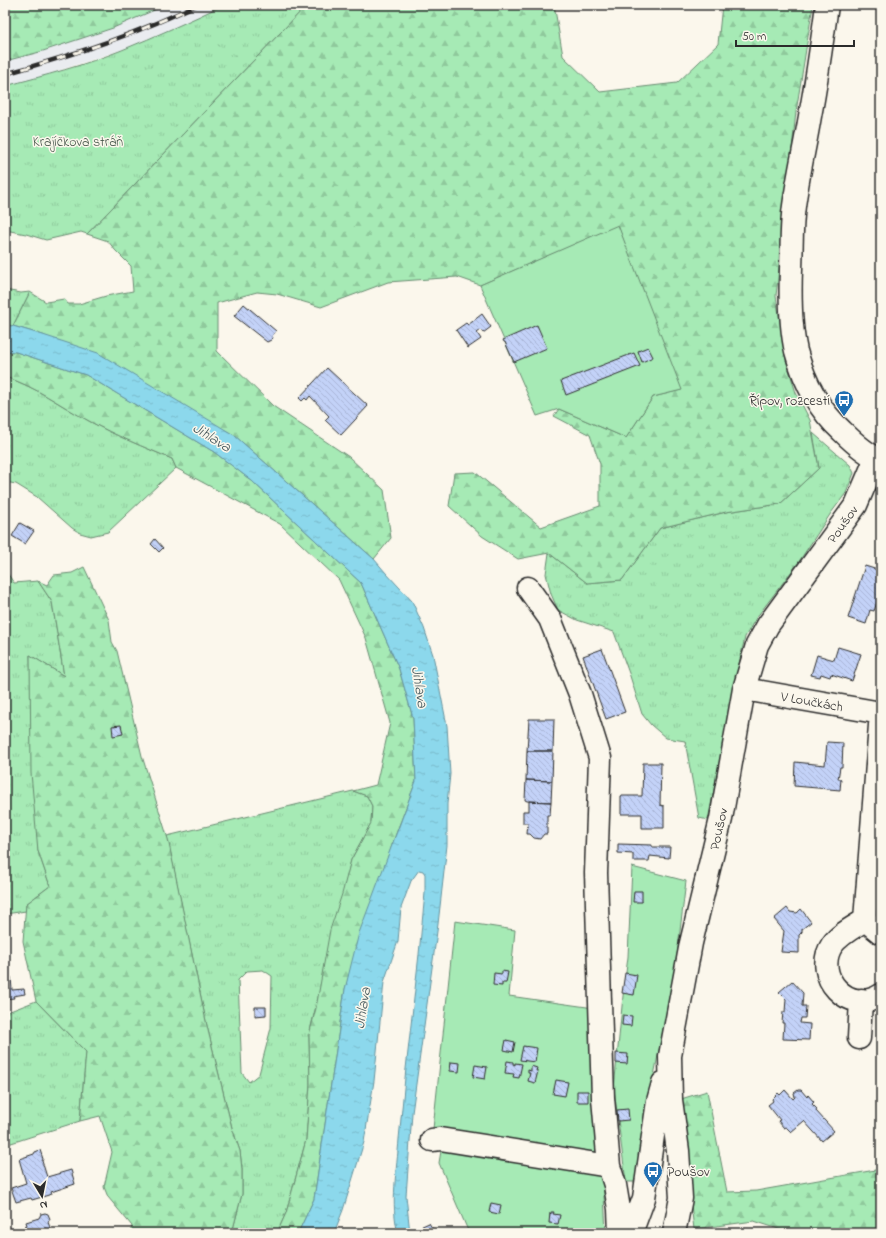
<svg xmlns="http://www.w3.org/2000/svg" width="886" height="1238" font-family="'Indie Flower',sans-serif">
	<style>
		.built { fill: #eaecf0 }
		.grass { fill: url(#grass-tufts); stroke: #688a70; fill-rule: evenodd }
		.forest { fill: url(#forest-firs); stroke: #688a70 }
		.garden { fill: #a6eab5; stroke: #688a70 }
		.water { fill: url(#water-ripples); stroke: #65939f }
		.building { fill: url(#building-back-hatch); stroke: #2b2b2b }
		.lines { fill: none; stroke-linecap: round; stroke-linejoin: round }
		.minor-casing { stroke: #2b2b2b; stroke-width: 25 }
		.minor { stroke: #fbf7ec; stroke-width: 22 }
		.rail-casing { stroke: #2b2b2b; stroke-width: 4.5 }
		.rail { stroke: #fbf7ec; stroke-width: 3; stroke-dasharray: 9; stroke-linecap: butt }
		.labels { text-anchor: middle; stroke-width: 3; stroke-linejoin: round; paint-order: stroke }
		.park-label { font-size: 14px; fill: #4a5b4e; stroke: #fbf7ec }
		.poi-label { font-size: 14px; fill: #2b2b2b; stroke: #fbf7ec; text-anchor: end }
		.street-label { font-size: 14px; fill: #2b2b2b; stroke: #fbf7ec }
		.water-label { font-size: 15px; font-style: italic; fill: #43565b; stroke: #fbf7ec }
	</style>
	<defs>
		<pattern id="grass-tufts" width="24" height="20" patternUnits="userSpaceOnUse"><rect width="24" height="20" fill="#a6eab5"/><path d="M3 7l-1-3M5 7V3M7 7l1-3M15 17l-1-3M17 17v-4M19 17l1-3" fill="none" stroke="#8fc99c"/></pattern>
		<pattern id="forest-firs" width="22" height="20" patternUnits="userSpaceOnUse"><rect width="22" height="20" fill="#a6eab5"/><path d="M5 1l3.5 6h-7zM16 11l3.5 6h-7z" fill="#8fc99c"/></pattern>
		<pattern id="water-ripples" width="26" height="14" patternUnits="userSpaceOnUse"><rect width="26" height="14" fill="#8cd8ec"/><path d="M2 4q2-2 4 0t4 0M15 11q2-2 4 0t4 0" fill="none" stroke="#79bacb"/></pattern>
		<pattern id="building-back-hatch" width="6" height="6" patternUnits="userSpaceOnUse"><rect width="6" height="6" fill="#c3d2f8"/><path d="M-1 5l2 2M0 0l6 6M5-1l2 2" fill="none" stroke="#a8b4d5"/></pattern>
	</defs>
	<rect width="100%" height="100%" fill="#fbf7ec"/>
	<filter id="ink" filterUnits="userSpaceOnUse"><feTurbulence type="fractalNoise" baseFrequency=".025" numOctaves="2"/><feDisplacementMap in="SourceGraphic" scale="8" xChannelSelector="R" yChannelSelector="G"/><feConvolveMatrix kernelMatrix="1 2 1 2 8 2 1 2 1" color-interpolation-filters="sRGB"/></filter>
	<g filter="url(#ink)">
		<path class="built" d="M166,5H223L195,19L121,50L46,75L5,86V61L40,52L113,28Z"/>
		<path class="grass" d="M223,5H307L87,234L81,232L46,240L26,234L5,230V86C44,76 85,65 122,50C156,36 190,21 223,5Z
			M5,290L21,293L30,292L13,326L5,325Z
			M5,377C35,386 61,406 89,421C116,436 144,447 172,459L176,468L108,532L91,536L80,533L72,528L37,497L16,484L5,482Z
			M813,433L850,465L854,473L846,493L831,513L798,563L756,618L745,637L739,664L708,820L699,818L685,741L666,738L651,725L642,714L630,676L614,632L577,620L558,610L551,594L546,574L549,553L587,583L622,580L660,528L726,512L780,504L819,468Z
			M5,570L14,583L38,581L52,602L64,676L30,655L38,851L50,886L26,904V911L5,914Z
			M353,791L367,796L372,806L371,823L351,860L309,1035L310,1084L306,1140L286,1213L277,1233H232L242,1194V1169L240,1151L232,1128L207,1026L167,836ZM263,970L272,976L271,1028L259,1074L249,1082L242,1073L238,980L247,971Z
			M36,1001L86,1052L80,1121L5,1145V1013Z"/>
		<path class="forest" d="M17,5H166L113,28L40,52L5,61V9Z
			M307,5H553L555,10L563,56L600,92L677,83L718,44L722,5H813L796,112L776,296L786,360L796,393L810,420L819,468L780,504L726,512L660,528L622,580L587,583L549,553L518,559L482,536L449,506L454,473L475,472L541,527L600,506V464L590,435L554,416L559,409L626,438L653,397L681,390L618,226L480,285L457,277L388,282L321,307L277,294L257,292L217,303V351L273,406L349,457L384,490L391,538L374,559L234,435L43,335L13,326L30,292L46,302L64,299L68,304H79L106,296L133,291L131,266L115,250L108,241L87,234Z
			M5,351L16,352L86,375L214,452L252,481L361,583L399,669L413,718L416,781L394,839L345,989L314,1199L298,1233H277L286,1213L306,1140L310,1084L309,1035L316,1008L330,930L342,894L351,860L371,823L372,806L367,796L353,791L376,785L390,723L366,638L339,580L280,524L176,468L172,459C144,447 116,436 89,421C61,406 35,386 5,377Z
			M84,567L109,620L112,642L117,651L142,756L168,839L207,1026L232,1128L240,1151L242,1169V1194L232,1233H130L132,1226L108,1197L104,1187L112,1152L100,1116L80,1121L86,1052L36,1001L23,941L26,904L50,886L38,851L31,773L30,655L64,676L52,602L38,581L47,585L54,575L72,573Z
			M707,1091L727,1192L756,1191L881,1169V1227L870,1233H791L754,1221L694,1229L684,1149L681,1099Z"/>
		<path class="garden" d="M618,225L682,390L653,397L626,438L559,409L537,416L480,285Z
			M632,867L686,881L676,964L650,1096L638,1182H626L614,1089L623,996L628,957Z
			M455,921L515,930L509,996L594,1008L597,1158L433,1129Z
			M442,1145L598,1172L603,1177L606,1233H469L439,1163Z"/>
		<path class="water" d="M5,325L13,326L43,335L98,353L234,435L374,559L386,573L412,601L424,628L433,655L447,726L450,774L447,804V845L438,924L412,1113L406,1196L410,1233H398C390,1204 397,1169 399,1139C406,1057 418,975 425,893V874L423,871L419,870L411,881L401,908L398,941L384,982L374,1081L364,1142L343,1210L334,1233H298L314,1199L345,989L359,933L416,781L413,718L399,669L361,583L252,481L214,452L86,375L16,352L5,351Z"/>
		<path class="building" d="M244,304L276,331L272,336L273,338L271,340L267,342L234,316Z
			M482,314L491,327L483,333L481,330L477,333L481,339L468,348L456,330L466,323L468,325Z
			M537,325L547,348L514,362L505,342H504L503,340Z
			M648,347L653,357L642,362L638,351Z
			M634,353L640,366L566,395L561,381Z
			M327,368L368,406L341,435L325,420L329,416L310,396L307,400L305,398L302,401L299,398Z
			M20,523L34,531L25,544L12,536Z
			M155,539L163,548L159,552L151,544Z
			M865,566L881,571V577L878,587L881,588V590L874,611L870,610L866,624L848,618Z
			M838,647L861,654L852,681L831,674L830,677L821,674L820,677L811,675L817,655L834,660Z
			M602,649L625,712L606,719L583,656Z
			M529,719H554L553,751H527Z
			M121,725L123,734L113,736L112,726Z
			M827,742L843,743L842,767H840L838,779H841L840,790L794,786L795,762L825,765Z
			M527,751H553L552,781L526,780Z
			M643,763H661L660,805L664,806V828H642V814H621V796H642Z
			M526,780L552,781L551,802L527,801L525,800Z
			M529,801L551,802L550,815H547V834H544L540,839L534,838L530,834H527L528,823H523V811H529Z
			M618,844L652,845V847H670L669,858L650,856L649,861H633V854L618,853Z
			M634,891H642V902H633Z
			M787,908L790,912L797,913L801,909L811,922L802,929V932L799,935V953L781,952L784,931L774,919Z
			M502,971L508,972L506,983H502V986L493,985L494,973L502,974Z
			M625,973L637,975L634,995L622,993Z
			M11,977L12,990L24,989L25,994L13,996L14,998L5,999V978Z
			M792,981L803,993L802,1006H806L805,1018H801L800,1023L810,1024L809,1040L783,1039L784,1023H782L783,1012H785L786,999L779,992Z
			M255,1007H266V1015L255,1016Z
			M623,1015L632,1016L631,1026L622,1025Z
			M506,1040L515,1042L513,1052L504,1050Z
			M523,1046L537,1048L535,1062L520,1060Z
			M616,1053L628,1054L627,1064L616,1063Z
			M507,1061L513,1062V1064L515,1065V1063L522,1064L519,1078L513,1077L514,1074L505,1073Z
			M451,1062L460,1063L459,1072L450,1071Z
			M475,1065L487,1067L485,1079L473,1077Z
			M531,1066L537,1068L536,1071H538L535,1083L528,1081L530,1073H528V1070L531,1071Z
			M556,1080L568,1082L565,1096L553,1094Z
			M785,1090L793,1099L795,1097L794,1093L798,1090H801L807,1097L808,1095L814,1102L812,1104L817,1109L816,1111L834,1131L822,1141L804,1121L791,1132L786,1127L784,1128L778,1121L780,1120L768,1105L773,1101L772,1099L778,1093L780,1095Z
			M577,1091H588V1102H577Z
			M628,1109L629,1120L618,1121L617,1110Z
			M40,1150L43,1159L42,1161L47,1177L71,1170L75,1184L51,1192L52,1194L32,1200L31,1198L16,1202L11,1188L26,1183L19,1159L34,1154L35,1152Z
			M491,1203L501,1205L499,1214L489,1212Z
			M551,1212H554L553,1214L560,1215L558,1224L549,1223L550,1213L551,1214Z
			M45,1213L48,1214L50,1219L48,1222L52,1233H28L25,1226L27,1225L26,1222L39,1218L41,1214Z
			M429,1223L434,1231L433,1232V1233H423L420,1227Z"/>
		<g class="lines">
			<defs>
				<path id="minor" d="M827,5C822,42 817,79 810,116C805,146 798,176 794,206C791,226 792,248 791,269C790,296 790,325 796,351C804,381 819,410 842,431C853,442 867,455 881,460
					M528,588L550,619L580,694L600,758L596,873L603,1098L609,1166L615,1185L619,1209L620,1233
					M744,689L881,713
					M865,920L881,712
					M865,920C854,927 840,934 832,945C812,976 849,1016 881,995
					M865,920L881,933
					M859,1038L861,1000
					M432,1140L440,1139L609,1166
					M631,1233L644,1198L658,1101L663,1083
					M674,1233L681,1198L678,1151L671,1100L670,1056L691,943L721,819L744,689L757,645L768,625L856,505L876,458"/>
			</defs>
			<use href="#minor" class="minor-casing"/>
			<use href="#minor" class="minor"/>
			<defs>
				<path id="rail" d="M5,74C70,56 135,35 196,5"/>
			</defs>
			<use href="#rail" class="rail-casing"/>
			<use href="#rail" class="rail"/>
		</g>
	</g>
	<defs>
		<symbol id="bus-pin" viewBox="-11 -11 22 30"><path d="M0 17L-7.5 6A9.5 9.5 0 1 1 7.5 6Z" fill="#1f6fb2" stroke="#fbf7ec"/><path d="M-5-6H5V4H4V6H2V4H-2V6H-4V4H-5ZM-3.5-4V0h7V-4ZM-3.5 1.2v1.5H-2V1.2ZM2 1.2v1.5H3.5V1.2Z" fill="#fff"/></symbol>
	</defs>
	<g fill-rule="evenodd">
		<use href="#bus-pin" x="833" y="389" width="22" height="30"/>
		<use href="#bus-pin" x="642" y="1160" width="22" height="30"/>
	</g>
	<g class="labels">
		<g class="park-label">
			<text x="78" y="146">Krajíčkova stráň</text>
		</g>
		<g class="poi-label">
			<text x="830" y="405">Řípov, rozcestí</text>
			<text x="667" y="1176" text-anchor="start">Poušov</text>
		</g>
		<g class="street-label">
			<text transform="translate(842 524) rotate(-55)" y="5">Poušov</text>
			<text transform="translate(812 701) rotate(10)" y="5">V Loučkách</text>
			<text transform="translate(718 829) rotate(-78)" y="5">Poušov</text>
		</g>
		<g class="water-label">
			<text transform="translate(212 437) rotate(32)" y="5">Jihlava</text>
			<text transform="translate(420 687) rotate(81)" y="5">Jihlava</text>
			<text transform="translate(362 1008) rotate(-81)" y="5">Jihlava</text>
		</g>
	</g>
	<rect width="886" height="1238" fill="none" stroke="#fbf7ec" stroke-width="20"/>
	<rect x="10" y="10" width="866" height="1218" fill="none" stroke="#2b2b2b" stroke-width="1.5" filter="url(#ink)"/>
	<g transform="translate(42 1196) rotate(170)" stroke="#fbf7ec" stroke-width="3" paint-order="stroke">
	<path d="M0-3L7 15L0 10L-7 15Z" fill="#2b2b2b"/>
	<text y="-6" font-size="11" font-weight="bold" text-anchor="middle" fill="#2b2b2b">N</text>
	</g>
	<path d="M736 40v6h118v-6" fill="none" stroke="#2b2b2b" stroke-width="2"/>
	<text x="742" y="40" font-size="12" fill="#2b2b2b" stroke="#fbf7ec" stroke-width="3" paint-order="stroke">50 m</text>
</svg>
